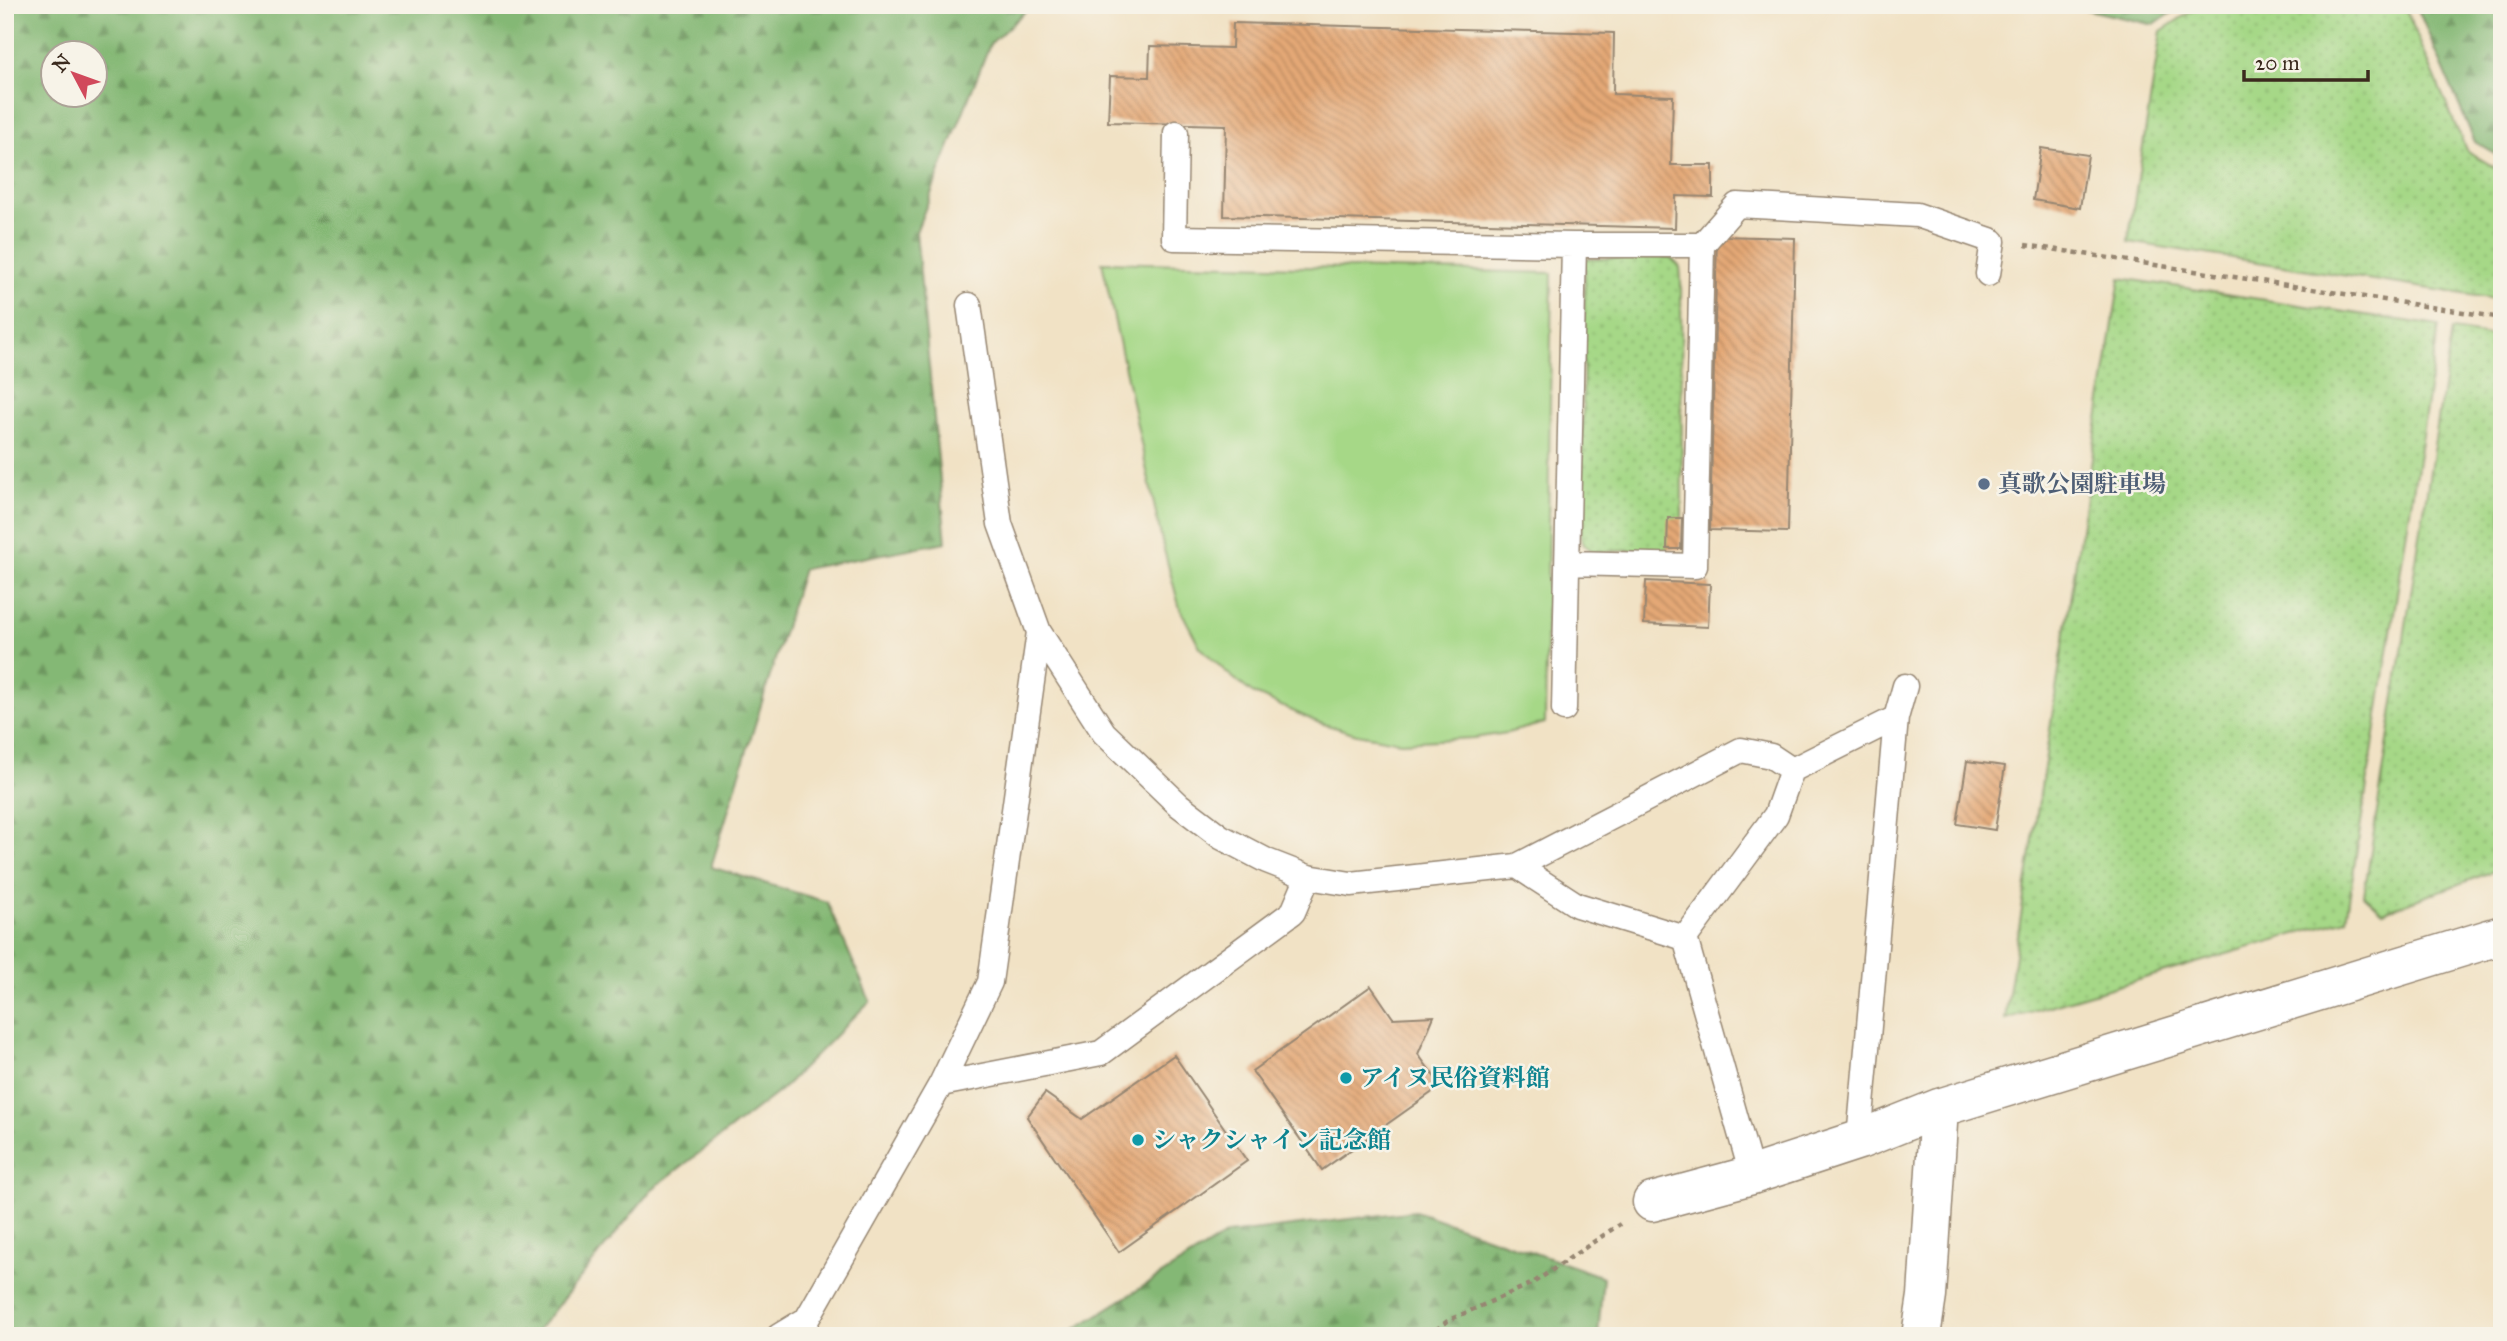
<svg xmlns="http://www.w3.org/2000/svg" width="2507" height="1341" font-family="'IM FELL Great Primer','Noto Serif JP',serif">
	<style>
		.green { fill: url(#green-dots); stroke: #708152; stroke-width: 2 }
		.forest { fill: url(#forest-firs); stroke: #607149; stroke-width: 2; fill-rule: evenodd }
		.pitch { fill: #a6d887; stroke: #708152; stroke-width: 2 }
		.building { fill: url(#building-back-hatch) }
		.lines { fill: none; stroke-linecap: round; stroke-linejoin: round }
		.service-casing { stroke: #968672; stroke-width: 27 }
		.minor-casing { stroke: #968672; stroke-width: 41 }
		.path { stroke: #968672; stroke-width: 4.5; stroke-dasharray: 5 5; stroke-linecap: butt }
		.service { stroke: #fff; stroke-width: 24 }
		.minor { stroke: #fff; stroke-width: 38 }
		.service-dot { fill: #5c6f8a; stroke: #f7f3e8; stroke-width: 2.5 }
		.culture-dot { fill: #0f9aa8; stroke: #f7f3e8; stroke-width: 2.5 }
		.labels { text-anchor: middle; stroke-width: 5; stroke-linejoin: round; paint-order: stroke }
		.service-label { font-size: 24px; font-weight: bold; fill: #4e5e75; stroke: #f7f3e8; text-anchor: start }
		.culture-label { font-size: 24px; font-weight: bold; fill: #0d838f; stroke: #f7f3e8; text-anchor: start }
	</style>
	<defs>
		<pattern id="green-dots" width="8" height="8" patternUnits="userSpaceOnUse" patternTransform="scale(1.75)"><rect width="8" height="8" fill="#a6d887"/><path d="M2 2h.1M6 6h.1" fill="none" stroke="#90ba74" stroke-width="1.8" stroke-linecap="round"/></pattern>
		<pattern id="forest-firs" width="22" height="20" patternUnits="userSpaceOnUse" patternTransform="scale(1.75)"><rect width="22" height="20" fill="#84b874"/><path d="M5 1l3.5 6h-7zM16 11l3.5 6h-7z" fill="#6d965f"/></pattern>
		<pattern id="building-back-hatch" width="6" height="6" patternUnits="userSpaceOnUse" patternTransform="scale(1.75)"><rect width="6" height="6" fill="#e4a876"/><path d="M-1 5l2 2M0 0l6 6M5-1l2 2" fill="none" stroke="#ba8960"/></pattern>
	</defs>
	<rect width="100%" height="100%" fill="#f7f3e8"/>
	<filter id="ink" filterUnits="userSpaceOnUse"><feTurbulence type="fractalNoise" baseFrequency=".0143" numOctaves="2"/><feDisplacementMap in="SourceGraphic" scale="14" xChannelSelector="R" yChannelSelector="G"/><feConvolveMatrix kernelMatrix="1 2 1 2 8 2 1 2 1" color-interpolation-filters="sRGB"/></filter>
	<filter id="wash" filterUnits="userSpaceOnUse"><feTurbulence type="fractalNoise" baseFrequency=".00686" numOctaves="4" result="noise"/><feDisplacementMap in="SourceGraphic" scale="28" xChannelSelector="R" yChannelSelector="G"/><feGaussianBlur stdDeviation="1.57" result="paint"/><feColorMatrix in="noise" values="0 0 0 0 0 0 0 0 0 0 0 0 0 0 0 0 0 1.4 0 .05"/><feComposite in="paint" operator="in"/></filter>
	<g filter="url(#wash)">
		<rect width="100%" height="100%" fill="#f1e2c5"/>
		<path class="green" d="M2201,5H2404L2466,150L2502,172V300L2128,242L2161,31Z
			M1670,257L1680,267L1681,279L1682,518L1667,549L1594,552L1584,545L1581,535L1585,259Z
			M2120,278L2439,326L2346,919L2005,1019Z
			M2452,330L2502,338V868L2383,912L2364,895Z"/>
		<path class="forest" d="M5,5H1032L990,44L916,232L946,542L803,569L711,867L827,902L870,1001L781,1090L651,1190L533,1336H5ZM52,52H94V94H52Z
			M2067,5H2183L2154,25Z
			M2416,5H2502V158L2475,142Z
			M1415,1211L1603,1277L1598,1336H1064L1227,1234Z"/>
		<path class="pitch" d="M1102,262L1552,273L1545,723L1507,733L1473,738L1401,742L1357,734L1317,722L1252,693L1226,672L1200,647L1180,609L1163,546Z"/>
		<g id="blocks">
			<path class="building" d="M1233,23L1614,33L1613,94L1673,96L1671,165H1713V197L1676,196L1675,228L1224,216L1226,125L1108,122L1110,76L1149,77L1150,46L1232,48Z
				M2041,148L2088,155L2080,208L2033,200Z
				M1717,236L1795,238L1788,532L1710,530Z
				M1668,518H1682L1681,549H1667Z
				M1646,581L1710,584L1708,627L1644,624Z
				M1967,761L2005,766L1995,830L1957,824Z
				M1371,986L1393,1018L1434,1016L1418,1054L1441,1086L1322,1170L1252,1071Z
				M1174,1055L1247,1161L1119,1252L1027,1117L1045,1093L1082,1119Z"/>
		</g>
	</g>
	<g filter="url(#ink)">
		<use href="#blocks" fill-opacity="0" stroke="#968672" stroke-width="2"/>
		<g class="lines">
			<defs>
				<path id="service" d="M1176,133L1174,238L1574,245H1702
					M969,305L1000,524L1039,632L1104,733L1179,805L1221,837L1267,861L1308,877L1351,884L1517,866L1577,905L1685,938L1752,1175
					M1568,563L1695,566L1702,245L1737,205L1917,215L1993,241L1988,274
					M1564,709L1574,245
					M1517,866L1741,750L1771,756L1792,770L1896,718
					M1685,938L1776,815L1792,770
					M941,1084L1101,1053L1293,912L1308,877
					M1859,1140L1896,718L1905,686
					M779,1336L807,1319L941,1084L990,982L1039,632"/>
				<path id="minor" d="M1652,1202L1752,1175L1859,1140L1939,1108L2502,935
					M1921,1336L1927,1296L1939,1108"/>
			</defs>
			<use href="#service" class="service-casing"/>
			<use href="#minor" class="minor-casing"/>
			<path class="path" d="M2025,245L2502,318
				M1428,1336L1449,1320L1533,1283L1620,1224"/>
			<use href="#service" class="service"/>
			<use href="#minor" class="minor"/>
		</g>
	</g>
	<circle class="service-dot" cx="1984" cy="484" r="7"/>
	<g class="culture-dot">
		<circle cx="1346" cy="1078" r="7"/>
		<circle cx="1138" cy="1140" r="7"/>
	</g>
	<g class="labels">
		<g class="service-label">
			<text x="1998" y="492">真歌公園駐車場</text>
		</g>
		<g class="culture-label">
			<text x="1360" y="1086">アイヌ民俗資料館</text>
			<text x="1152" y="1148">シャクシャイン記念館</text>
		</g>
	</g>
	<rect width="2507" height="1341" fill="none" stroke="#f7f3e8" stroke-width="28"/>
	<g transform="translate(74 74) rotate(311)"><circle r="33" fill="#f7f3e8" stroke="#aca397" stroke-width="2"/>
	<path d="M0-5L12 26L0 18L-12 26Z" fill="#d1495b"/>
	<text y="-10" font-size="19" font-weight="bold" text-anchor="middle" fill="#3b2a1e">N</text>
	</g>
	<path d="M2244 70v10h124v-10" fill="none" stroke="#3b2a1e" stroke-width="3.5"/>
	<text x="2255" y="70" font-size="21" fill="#3b2a1e" stroke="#f7f3e8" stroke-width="5" paint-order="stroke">20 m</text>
</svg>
